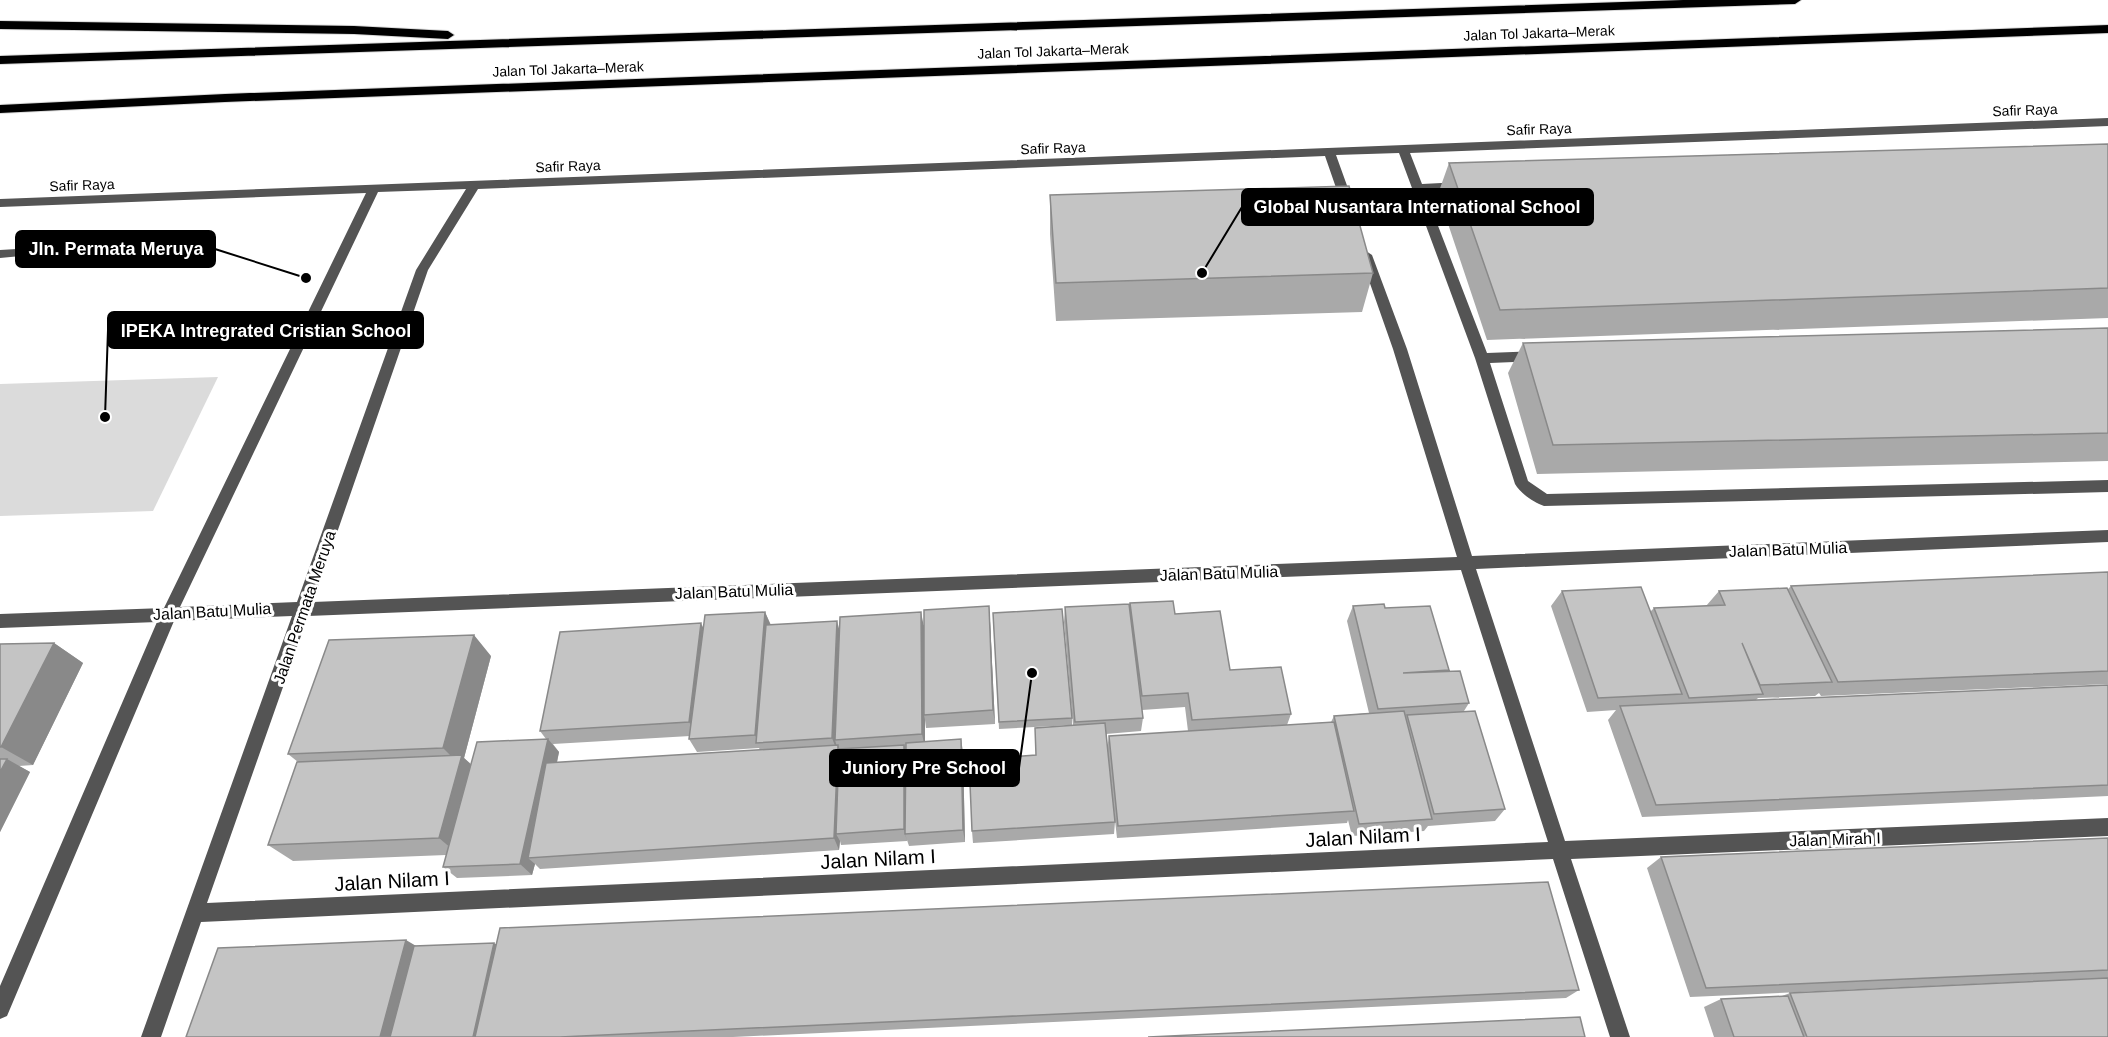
<svg xmlns="http://www.w3.org/2000/svg" width="2108" height="1037" font-family="Helvetica,sans-serif">
	<style>
		.green { fill: #dbdbdb }
		.lines { fill: none; stroke-linecap: round; stroke-linejoin: round }
		.highway-casing { stroke: #dbdbdb; stroke-width: 2 }
		.minor { fill: #545454; fill-rule: evenodd }
		.highway { fill: #000; fill-rule: evenodd }
		.wall { fill: #a9a9a9; fill-rule: evenodd }
		.shaded-wall { fill: #898989 }
		.building { fill: #c4c4c4; stroke: #898989; stroke-width: 1.5 }
		.labels { text-anchor: middle; stroke-width: 6; stroke-linejoin: round; paint-order: stroke }
		.far-street-label { font-size: 14px; fill: #000; stroke: #fff }
		.street-label { font-size: 16px; fill: #000; stroke: #fff }
		.near-street-label { font-size: 20px; fill: #000; stroke: #fff }
		.leader { fill: none; stroke: #000; stroke-width: 2 }
		.callout-dot { fill: #000; stroke: #fff; stroke-width: 2 }
		.callout { fill: #000; stroke: #000; stroke-width: 2 }
		.callout-label { font-size: 18px; text-anchor: middle; font-weight: bold; fill: #fff }
	</style>
	<rect width="100%" height="100%" fill="#fff"/>
	<path class="green" d="M218,377L153,511L0,516V384Z"/>
	<g class="lines">
		<defs>
			<path id="highway" d="M1683,0H1801L1795,4L0,64V56Z
				M0,21L354,26L448,31L454,35L448,39L354,34L0,29Z
				M2108,25V33L225,102L0,113V105L225,94Z"/>
		</defs>
		<use href="#highway" class="highway-casing"/>
		<path class="minor" d="M2108,118V126L1410,153L1422,184L1461,182L1467,186L1461,190L1425,192L1487,353L1536,351L1543,356L1536,361L1490,363L1528,481L1547,494L2108,480V492L1544,506C1534,503 1520,493 1515,484L1475,358L1399,153L1336,155L1354,205L1348,209L1342,205L1325,156L478,189L428,270L313,602L1457,557L1393,349L1360,255L1366,251L1372,255L1407,349L1472,556L2108,530V542L1476,569L1565,841L2108,818V836L1571,859L1630,1037H1610L1553,859L201,922L161,1037H141L292,616L174,621L7,1016L0,1019V986L157,622L0,628V614L164,608L366,193L0,207V199ZM466,189L416,270L297,602L180,607L378,192ZM1461,570L1548,842L207,903L308,616Z
			M17,249L21,250L23,253L21,256L0,258V250Z"/>
		<use href="#highway" class="highway"/>
	</g>
	<path class="wall" d="M2108,144V318L1487,340L1438,194L1449,163Z
		M1050,195L1373,273L1362,312L1056,321L1050,234Z
		M2108,328V461L1537,474L1508,373L1523,343Z
		M2108,572V684L1821,696L1819,693L1815,696L1758,698L1756,700L2108,685V796L1642,817L1608,720L1616,710L1587,712L1551,606L1562,591L1650,612L1654,608L1706,606L1719,591L1788,589L1791,586Z
		M1130,603L1175,614L1230,670L1291,714L1287,725L1331,722L1334,716L1369,713L1347,621L1353,606L1385,608L1449,670L1448,671L1469,703L1464,711L1505,809L1495,821L1428,826L1424,831L1352,836L1348,820L1347,823L1117,838L1107,749L1109,736L1188,731L1185,707L1142,710L1143,718L1141,731L1106,734L1115,822L1114,834L973,843L972,831L1036,755L1073,725L1064,622L1065,607L1129,611Z
		M765,612L771,625L840,630L990,621L995,724L926,728L925,720V741L963,752L965,842L909,846L907,840V841L841,845L840,841L839,850L540,869L535,864L532,875L457,878L443,867L446,855L293,861L268,845L298,762L288,754L491,656L464,758L471,764L546,739L540,731L703,627ZM690,736L689,739L697,752L759,748L760,750L557,763L559,752L553,744Z
		M993,613L1072,718V725L999,729Z
		M54,643L83,663L33,765L19,766L30,772L0,832V644Z
		M2108,838V978L1690,997L1647,868L1661,857Z
		M496,944L1579,990L1566,998L733,1037H186L416,946Z
		M1790,993L2108,1037H1714L1704,1007L1721,999L1782,996Z"/>
	<path class="shaded-wall" d="M989,606L990,621L995,724L993,710Z
		M765,612L771,626L759,743L755,735Z
		M921,612L924,627V715L925,720V748L922,734Z
		M837,621L841,636L835,740L837,747V751L832,738Z
		M701,623L708,638L697,735L689,722Z
		M474,635L491,656L464,758L480,773L459,855L439,838L459,764L443,748Z
		M54,643L83,663L33,765L1,747Z
		M548,739L559,752L536,857L528,858L535,864L532,875L520,864Z
		M961,739L963,752L965,842L963,830Z
		M838,745L843,758L836,834L840,841L839,850L834,838Z
		M904,745L907,758L905,834L907,841L904,829Z
		M7,759L30,772L0,832V772Z
		M406,940L428,953L406,1037H380Z
		M494,943L507,952L489,1037H473Z"/>
	<path class="building" d="M2108,144V288L1500,310L1449,163Z
		M1349,186L1373,273L1056,283L1050,195Z
		M2108,328V433L1553,445L1523,343Z
		M2108,572V671L1838,682L1791,586Z
		M1641,587L1682,694L1598,698L1562,591Z
		M1787,588L1832,682L1760,685L1742,643L1763,694L1689,698L1654,608L1725,605L1719,591Z
		M1173,601L1175,614L1220,611L1230,670L1281,667L1291,714L1192,720L1188,693L1142,696L1130,603Z
		M1129,604L1143,718L1075,722L1065,607Z
		M1384,604L1385,608L1430,606L1449,670L1403,673L1460,671L1469,703L1378,709L1353,606Z
		M989,606L993,710L924,715V610Z
		M1062,609L1072,718L999,722L993,613Z
		M765,612L755,735L689,739L705,615Z
		M921,612L922,734L835,740L840,617Z
		M837,621L832,738L756,743L766,625Z
		M701,623L689,722L540,731L560,632Z
		M474,635L443,748L288,754L329,640Z
		M54,643L1,747H0V644Z
		M2108,685V785L1656,805L1620,706Z
		M1404,711L1432,819L1359,824L1334,716Z
		M1475,711L1505,809L1434,814L1407,715Z
		M1334,722L1354,811L1118,826L1109,736Z
		M1105,723L1115,822L972,831L969,760L1036,755L1035,728Z
		M548,739L520,864L443,867L477,742Z
		M961,739L963,830L905,834L906,743Z
		M838,745L834,838L528,858L546,763Z
		M904,745V829L836,834L839,749Z
		M462,755L439,838L268,845L297,762Z
		M0,759H7L0,772Z
		M2108,838V970L1706,988L1661,857Z
		M1548,882L1579,990L560,1037H475L500,928Z
		M406,940L380,1037H186L218,948Z
		M494,943L473,1037H390L414,946Z
		M2108,978V1037H1807L1790,993Z
		M1788,996L1804,1037H1734L1721,999Z
		M1580,1017L1585,1037H1148Z"/>
	<g class="labels">
		<g class="far-street-label">
			<text transform="translate(1539 33) rotate(-2)" y="5">Jalan Tol Jakarta–Merak</text>
			<text transform="translate(1053 51) rotate(-2)" y="5">Jalan Tol Jakarta–Merak</text>
			<text transform="translate(568 69) rotate(-2)" y="5">Jalan Tol Jakarta–Merak</text>
			<text transform="translate(2025 110) rotate(-2)" y="5">Safir Raya</text>
			<text transform="translate(1539 129) rotate(-2)" y="5">Safir Raya</text>
			<text transform="translate(1053 148) rotate(-2)" y="5">Safir Raya</text>
			<text transform="translate(568 166) rotate(-2)" y="5">Safir Raya</text>
			<text transform="translate(82 185) rotate(-2)" y="5">Safir Raya</text>
		</g>
		<g class="street-label">
			<text transform="translate(1788 549) rotate(-2)" y="6">Jalan Batu Mulia</text>
			<text transform="translate(1219 573) rotate(-2)" y="6">Jalan Batu Mulia</text>
			<text transform="translate(734 591) rotate(-2)" y="6">Jalan Batu Mulia</text>
			<text transform="translate(304 607) rotate(-71)" y="6">Jalan Permata Meruya</text>
			<text transform="translate(212 611) rotate(-3)" y="6">Jalan Batu Mulia</text>
			<text transform="translate(1835 839) rotate(-2)" y="6">Jalan Mirah I</text>
		</g>
		<g class="near-street-label">
			<text transform="translate(1363 837) rotate(-3)" y="7">Jalan Nilam I</text>
			<text transform="translate(878 859) rotate(-3)" y="7">Jalan Nilam I</text>
			<text transform="translate(392 881) rotate(-3)" y="7">Jalan Nilam I</text>
		</g>
	</g>
	<path class="leader" d="M1202 273L1242 207M306 278L215 249M105 417L108 330M1032 673L1019 768"/>
	<g class="callout-dot">
		<circle cx="1202" cy="273" r="6"/>
		<circle cx="306" cy="278" r="6"/>
		<circle cx="105" cy="417" r="6"/>
		<circle cx="1032" cy="673" r="6"/>
	</g>
	<g class="callout">
		<rect x="1242" y="189" width="351" height="36" rx="6"/>
		<rect x="16" y="231" width="199" height="36" rx="6"/>
		<rect x="108" y="312" width="315" height="36" rx="6"/>
		<rect x="830" y="750" width="189" height="36" rx="6"/>
	</g>
	<g class="callout-label">
		<text x="1417" y="213">Global Nusantara International School</text>
		<text x="116" y="255">Jln. Permata Meruya</text>
		<text x="266" y="337">IPEKA Intregrated Cristian School</text>
		<text x="924" y="774">Juniory Pre School</text>
	</g>
</svg>
